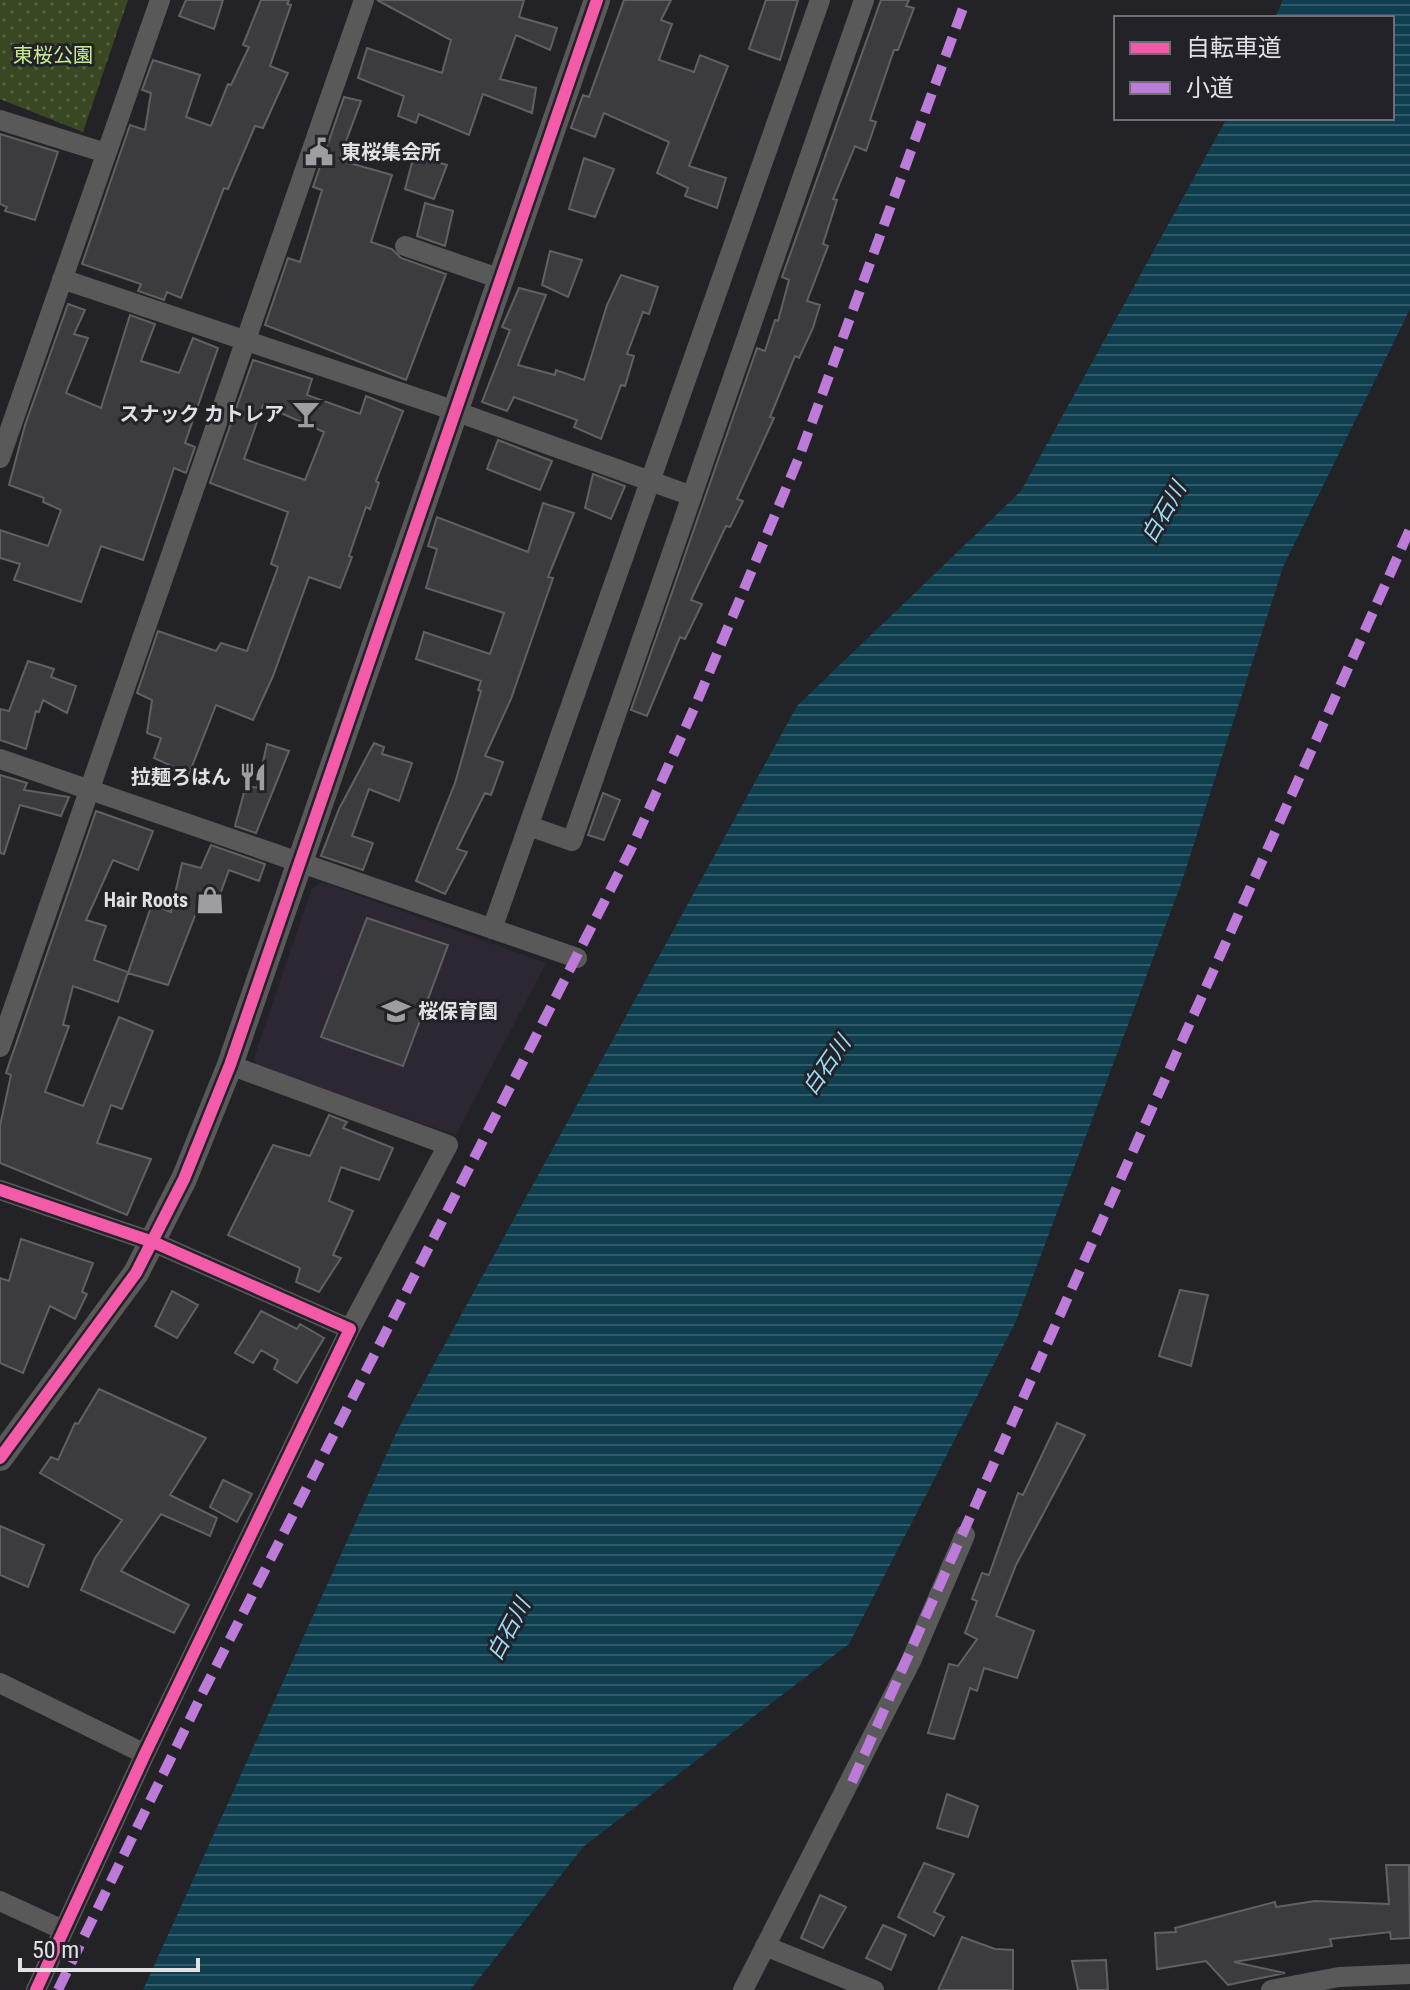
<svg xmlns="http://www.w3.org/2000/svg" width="1410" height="1990" font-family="'Roboto Condensed','Noto Sans JP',sans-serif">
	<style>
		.education { fill: #2d2633 }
		.grass { fill: url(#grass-dots) }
		.water { fill: url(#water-rules) }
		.building { fill: #3c3c3f; stroke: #616164; stroke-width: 2; fill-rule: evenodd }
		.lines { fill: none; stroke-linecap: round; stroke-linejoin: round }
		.minor { stroke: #5a595a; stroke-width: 20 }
		.tertiary { stroke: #5a595a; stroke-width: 26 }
		.quiet { stroke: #bd7bd9; stroke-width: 10; stroke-dasharray: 20 10; stroke-linecap: butt }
		.cycleway-casing { stroke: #222228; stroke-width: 17 }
		.cycleway { stroke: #f35aa7; stroke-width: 12 }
		.labels { text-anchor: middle; stroke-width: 6; stroke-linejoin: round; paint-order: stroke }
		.park-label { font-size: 20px; fill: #c6ee8d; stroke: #222228 }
		.poi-label { font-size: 20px; font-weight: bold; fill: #e1e1e5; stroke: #222228; text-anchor: end }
		.water-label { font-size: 22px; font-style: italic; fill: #9addfa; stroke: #222228 }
	</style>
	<defs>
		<pattern id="grass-dots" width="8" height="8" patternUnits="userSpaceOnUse" patternTransform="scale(2)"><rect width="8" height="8" fill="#394823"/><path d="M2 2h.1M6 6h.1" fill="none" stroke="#556243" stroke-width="1.8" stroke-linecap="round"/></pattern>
		<pattern id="water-rules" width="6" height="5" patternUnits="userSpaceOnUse" patternTransform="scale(2)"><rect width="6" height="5" fill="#0f3e4f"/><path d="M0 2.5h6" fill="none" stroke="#325a68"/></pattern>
	</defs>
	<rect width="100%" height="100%" fill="#232327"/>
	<path class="education" d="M322,882L546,963L456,1135L257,1067L254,1058L312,888Z"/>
	<path class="grass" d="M0,0H128L83,132L0,99Z"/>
	<path class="water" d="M1283,0H1410V309L1283,567L1180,887L1016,1321L849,1644L584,1846L470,1990H143L397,1431L797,706L1021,491L1227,118H1392V18H1275Z"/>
	<path class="building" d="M186,0H223L214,29L179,16Z
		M261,0H289L287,4L291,5L270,66L288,73L263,128L255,126L228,189L224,188L181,298L167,292L164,300L138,291L141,284L82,264L130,125L145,130L151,93L142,90L153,60L200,75L186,117L211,126L228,84L231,85L249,47L243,45Z
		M377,0H524L519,17L557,28L550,50L516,35L500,79L536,88L532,113L483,94L469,135L419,114L416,123L398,116L404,96L358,78L367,48L442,73L451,40Z
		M624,0H671L661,20L672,24L659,60L694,72L700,55L728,66L689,166L726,178L717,208L685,196L688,188L657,173L669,142L604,113L595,137L571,128L583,95L589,97Z
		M766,0H798L780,60L749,49Z
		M881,0H909L906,6L914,8L898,50H894L870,120L876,122L866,151L855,146L833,199L837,200L823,244L828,246L807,301L820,305L813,328L799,358L795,356L770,417L774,418L737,499L743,501L730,527L726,526L691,600L702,604L685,639L680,637L647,716L631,710L757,348L765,351L775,320L778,321L789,280L782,277Z
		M344,97L361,101L339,160L392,175L371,242L392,249L401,258L446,274L406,380L265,325L288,258L300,262L322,190L313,187Z
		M0,134L58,152L35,220L5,211L7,207L0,204Z
		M414,155L447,165L434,199L405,189Z
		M584,158L614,169L595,217L569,209Z
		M425,203L453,211L445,246L417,236Z
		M550,251L582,260L568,297L542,285Z
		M621,275L658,287L649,314L643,312L627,354L634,356L625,386L621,385L601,439L574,427L577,420L514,397L507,411L482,402L510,330L502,327L519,288L546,295L518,365L555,375L556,370L584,380L607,305Z
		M68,304L85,310L74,334L88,338L66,393L101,408L130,315L155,324L141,361L179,373L193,338L218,348L185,443L195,447L186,473L174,468L143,560L101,546L81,602L14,580L20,564L0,558V530L48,546L61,510L43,502L44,498L9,485L25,425Z
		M253,360L312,379L307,395L360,414L366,396L403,411L376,481L379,483L370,509L366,507L349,556L352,557L340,588L309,577L273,676L253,720L216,705L189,774L154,758L161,738L147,733L152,700L137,693L158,631L216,651L221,643L247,651L278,567L271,564L288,512L210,483ZM263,405L324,432L305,480L244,459Z
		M498,440L552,461L540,490L487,469Z
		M593,474L625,486L611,519L585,508Z
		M543,503L574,513L548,577L553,578L511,699L485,756L503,762L491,795L485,793L457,849L467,852L445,894L416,881L455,783L481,691L478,690L481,681L416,659L424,632L490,654L504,613L426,588L437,549L428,546L437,517L528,552Z
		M28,661L54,669L51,677L76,686L67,713L43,700L39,712L36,711L26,749L0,740V709L9,711Z
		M374,743L384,747L382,754L412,763L399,801L369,789L352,836L373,843L363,870L321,856L339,809Z
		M267,744L289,751L256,833L235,826L246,785L257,788Z
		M0,775L27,783L24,790L69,797L61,816L20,805L4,854L0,853Z
		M603,793L620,800L604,840L588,835Z
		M96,811L153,831L138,870L113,860L86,920L106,926L94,960L128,972L118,1002L73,986L63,1025L69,1026L45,1092L83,1106L119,1017L153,1031L122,1109L111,1105L97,1143L151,1159L127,1215L0,1163V1126L11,1075L6,1073Z
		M211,845L265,864L259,881L229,870L215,908L200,903L168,985L128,973L152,904L171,912L182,863L201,868Z
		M367,918L448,945L403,1066L321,1037Z
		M329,1115L347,1122L343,1128L393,1148L379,1180L341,1167L329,1201L353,1211L333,1255L341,1258L319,1292L296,1282L300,1268L228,1235L273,1145L310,1156Z
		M21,1239L93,1263L82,1292L87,1294L75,1319L50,1306L23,1373L0,1363V1278L9,1281Z
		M1180,1290L1208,1295L1191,1366L1159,1356Z
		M172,1291L198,1305L177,1338L155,1326Z
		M261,1311L297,1329L300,1324L324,1338L297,1383L274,1369L278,1360L261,1350L253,1363L235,1353Z
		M99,1389L206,1438L170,1495L217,1518L210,1536L161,1514L121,1571L189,1605L174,1633L81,1590L95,1558L122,1520L40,1473L51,1457L58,1460L75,1423L78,1424Z
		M1057,1423L1085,1435L1016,1565L996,1616L1034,1631L1017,1678L984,1668L977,1691L970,1688L954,1739L928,1733L949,1664L958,1666L977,1639L965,1633L977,1601L972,1599L982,1573L989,1575L1018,1493L1023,1495Z
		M223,1480L252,1494L237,1522L210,1507Z
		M0,1526L44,1545L28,1587L0,1575Z
		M947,1794L978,1806L968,1837L937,1828Z
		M924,1863L954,1874L934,1912L944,1917L934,1936L898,1917Z
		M1386,1865H1409L1410,1938L1391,1939L1390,1932L1330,1939L1332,1946L1234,1962L1285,1973L1228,1985L1206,1961L1157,1969L1155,1933L1176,1932L1175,1928L1275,1902L1276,1907L1315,1901L1389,1904Z
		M820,1895L846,1907L823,1948L801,1938Z
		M883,1925L906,1935L891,1970L866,1958Z
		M962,1937L995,1949L1013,1950V1990H938Z
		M1106,1960L1108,1990H1078L1072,1961Z"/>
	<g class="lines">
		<path class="minor" d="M0,120L106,153
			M405,246L501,279
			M62,279L435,404L692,496
			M0,458L160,0
			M0,759L577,958
			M529,826L572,841L864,0
			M492,929L820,0
			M0,1047L364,0
			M230,1065L448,1145L350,1329
			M0,1190L153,1242L350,1329L145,1754L36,1990
			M0,1683L145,1754
			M0,1901L63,1930
			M765,1946L874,1990
			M743,1990L911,1661L965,1535
			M1271,1990L1339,1977L1410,1974"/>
		<path class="tertiary" d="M0,1458L136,1273L184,1179L230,1065L597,0"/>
		<path class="quiet" d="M852,1782L1410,529
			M58,1990L205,1688L632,847L696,704L800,455L966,0"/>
		<defs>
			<path id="cycleway" d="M0,1190L153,1242L350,1329L145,1754L36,1990
				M0,1458L136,1273L184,1179L230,1065L597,0"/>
		</defs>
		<use href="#cycleway" class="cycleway-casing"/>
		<use href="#cycleway" class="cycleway"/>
	</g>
	<defs>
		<symbol id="civic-bare" viewBox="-9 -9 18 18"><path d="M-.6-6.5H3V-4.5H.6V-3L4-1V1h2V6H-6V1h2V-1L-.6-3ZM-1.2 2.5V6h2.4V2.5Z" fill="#9e9ea2" stroke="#222228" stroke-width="2.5" paint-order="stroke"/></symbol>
		<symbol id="bar-bare" viewBox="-9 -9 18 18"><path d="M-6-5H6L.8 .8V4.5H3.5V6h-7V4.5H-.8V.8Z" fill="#9e9ea2" stroke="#222228" stroke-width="2.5" paint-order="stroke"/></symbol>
		<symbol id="restaurant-bare" viewBox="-9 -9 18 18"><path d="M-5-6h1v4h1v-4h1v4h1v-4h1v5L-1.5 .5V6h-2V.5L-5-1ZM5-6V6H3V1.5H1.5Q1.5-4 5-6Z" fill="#9e9ea2" stroke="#222228" stroke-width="2.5" paint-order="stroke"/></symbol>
		<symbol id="shop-bare" viewBox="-9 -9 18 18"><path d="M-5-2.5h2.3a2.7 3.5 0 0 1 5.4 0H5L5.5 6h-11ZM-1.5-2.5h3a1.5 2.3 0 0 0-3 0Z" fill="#9e9ea2" stroke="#222228" stroke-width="2.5" paint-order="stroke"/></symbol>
		<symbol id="school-bare" viewBox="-9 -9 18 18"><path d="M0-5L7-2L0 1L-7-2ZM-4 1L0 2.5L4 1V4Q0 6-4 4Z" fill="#9e9ea2" stroke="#222228" stroke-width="2.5" paint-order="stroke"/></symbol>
	</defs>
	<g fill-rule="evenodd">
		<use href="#civic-bare" x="299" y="132" width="40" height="40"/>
		<use href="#bar-bare" x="286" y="394" width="40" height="40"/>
		<use href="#restaurant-bare" x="233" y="757" width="40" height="40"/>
		<use href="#shop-bare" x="190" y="880" width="40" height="40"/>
		<use href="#school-bare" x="376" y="991" width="40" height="40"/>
	</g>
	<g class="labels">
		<g class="park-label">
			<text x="53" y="62">東桜公園</text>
		</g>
		<g class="poi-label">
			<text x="341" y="159" text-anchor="start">東桜集会所</text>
			<text x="284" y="421">スナック カトレア</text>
			<text x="231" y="784">拉麺ろはん</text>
			<text x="188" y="907">Hair Roots</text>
			<text x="418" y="1018" text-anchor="start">桜保育園</text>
		</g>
		<g class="water-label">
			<text transform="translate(1163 512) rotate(-60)" y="8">白石川</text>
			<text transform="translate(826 1065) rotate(-55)" y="8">白石川</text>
			<text transform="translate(508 1629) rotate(-62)" y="8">白石川</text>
		</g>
	</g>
	<rect x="1114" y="16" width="280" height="104" fill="#222228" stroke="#6e6e74" stroke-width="2"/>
	<rect x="1130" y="42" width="40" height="12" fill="#f35aa7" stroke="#6e6e74" stroke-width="2"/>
	<text x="1186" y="56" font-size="24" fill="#e1e1e5">自転車道</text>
	<rect x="1130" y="82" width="40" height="12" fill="#bd7bd9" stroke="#6e6e74" stroke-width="2"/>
	<text x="1186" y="96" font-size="24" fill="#e1e1e5">小道</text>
	<path d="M20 1958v12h178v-12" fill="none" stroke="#e1e1e5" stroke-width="4"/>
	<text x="32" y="1958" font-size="24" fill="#e1e1e5" stroke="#222228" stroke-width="6" paint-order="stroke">50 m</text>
</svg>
